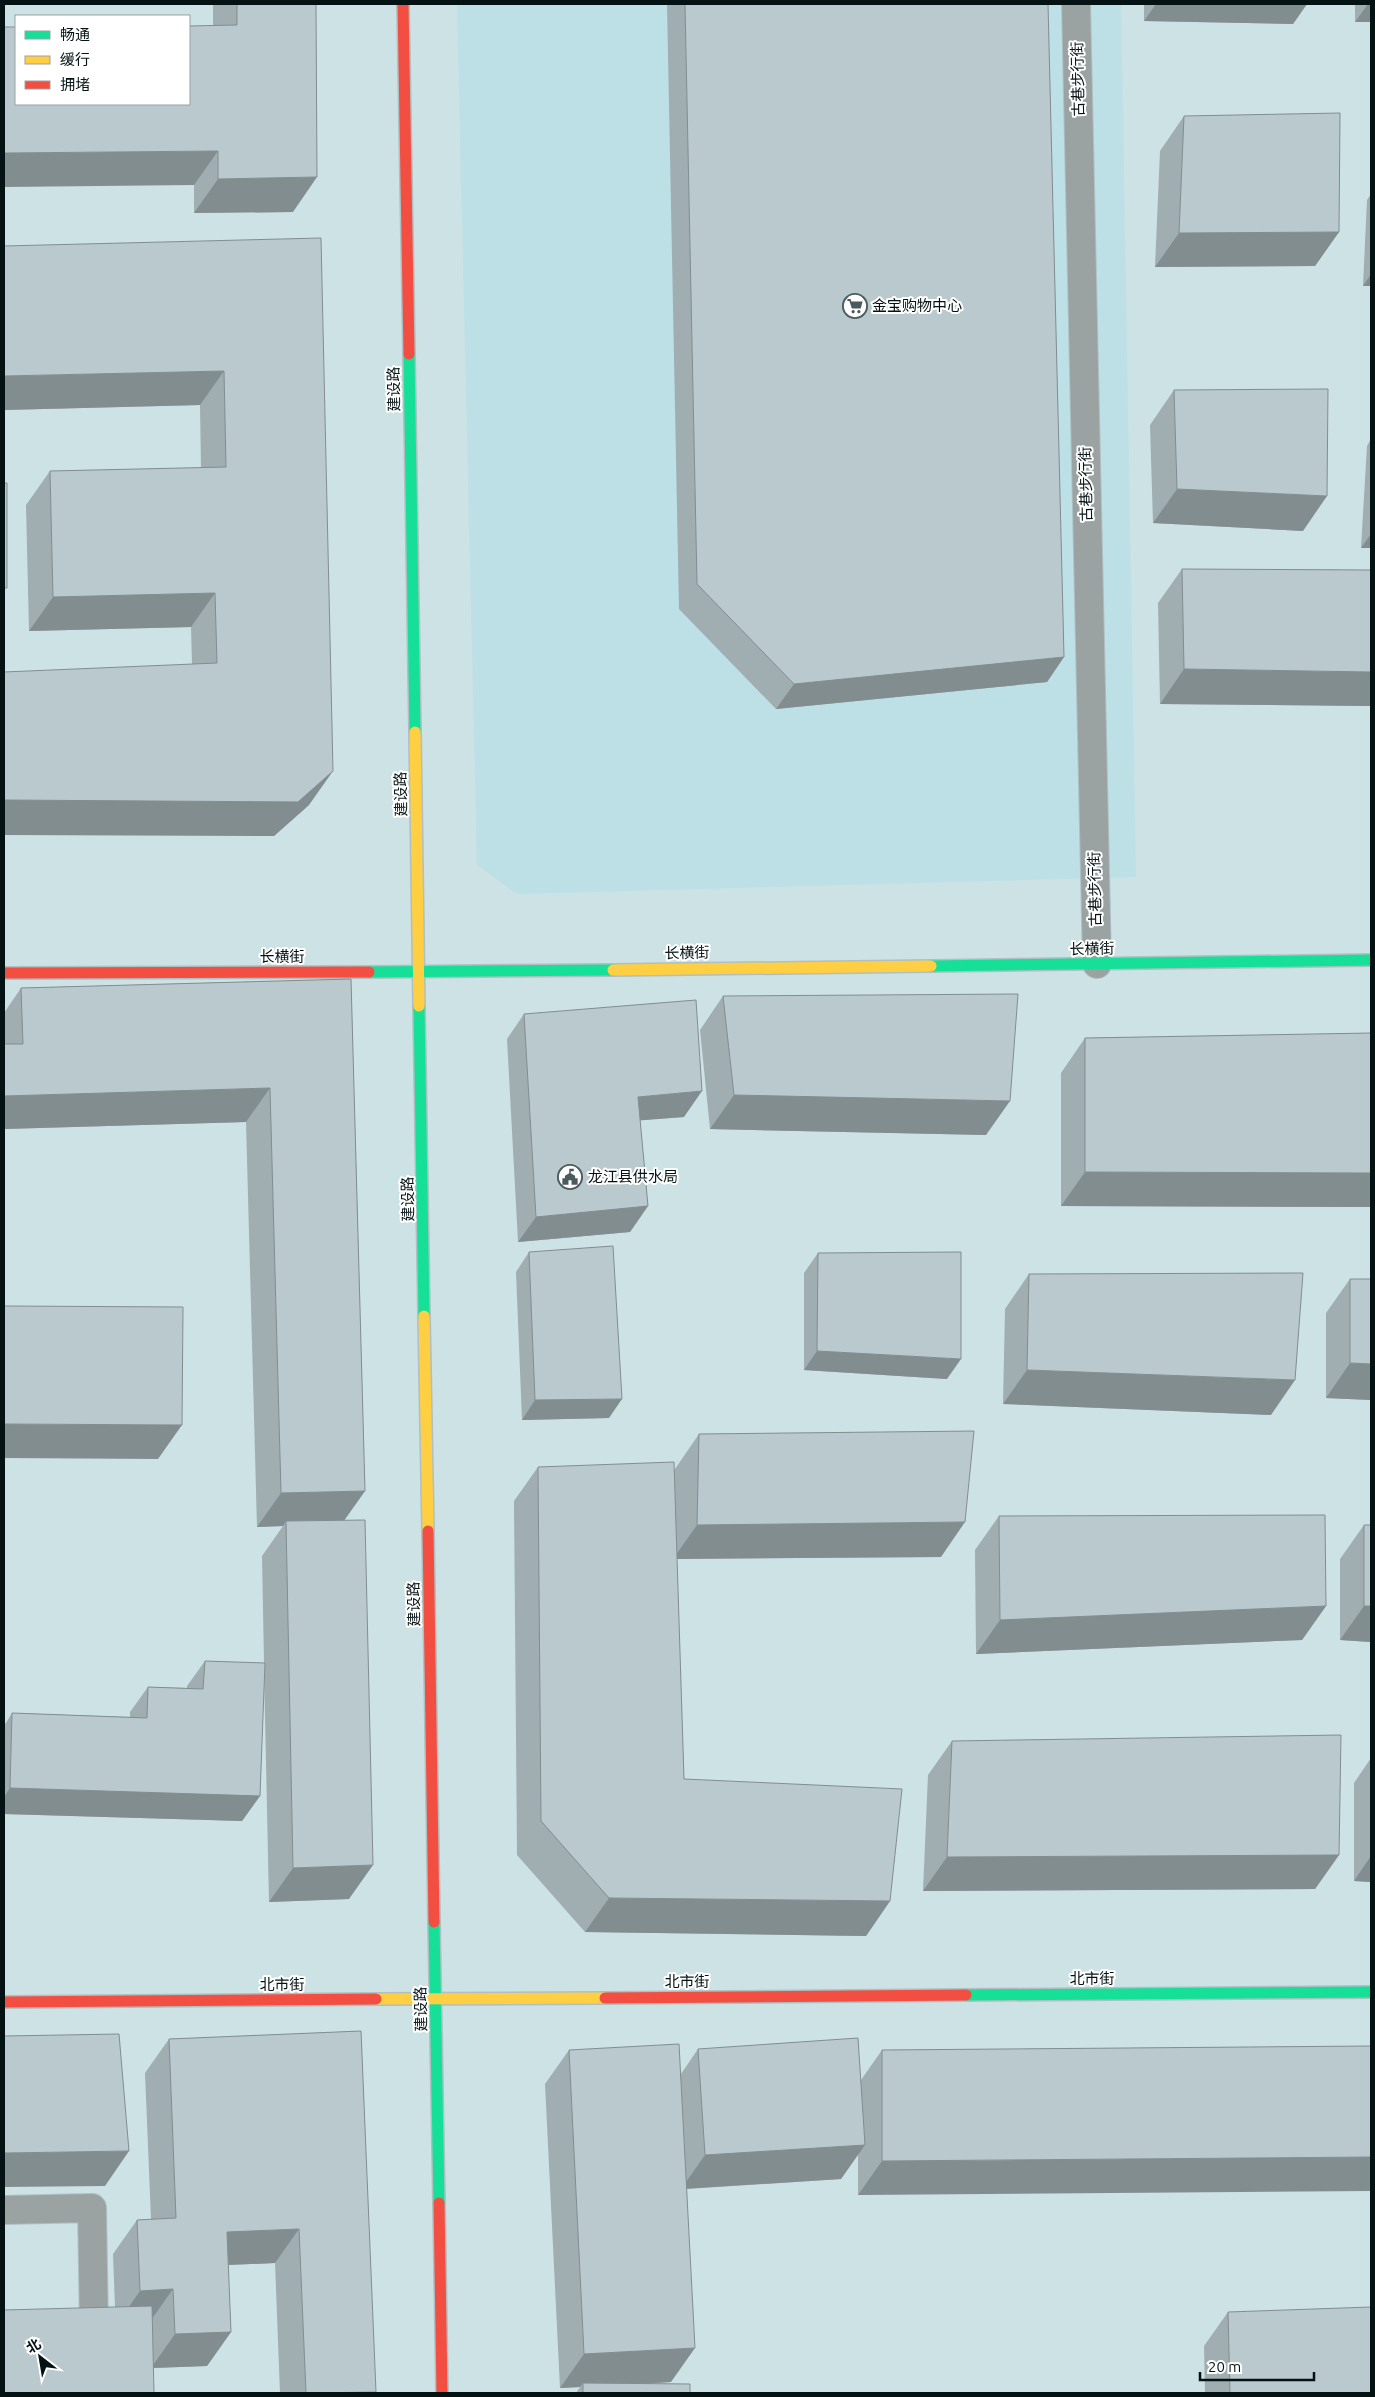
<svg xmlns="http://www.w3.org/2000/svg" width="1375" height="2397" font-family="Ubuntu,'Noto Sans SC',sans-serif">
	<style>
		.built { fill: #bce0e6 }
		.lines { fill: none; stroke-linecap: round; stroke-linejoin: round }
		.street-casing { stroke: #afbfc2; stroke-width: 30 }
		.fast-casing { stroke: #afbfc2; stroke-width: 14 }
		.slow-casing { stroke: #afbfc2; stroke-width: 14 }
		.jam-casing { stroke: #afbfc2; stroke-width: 14 }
		.street { stroke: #9ba2a2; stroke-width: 28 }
		.fast { stroke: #16e098; stroke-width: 11 }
		.slow { stroke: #ffcf43; stroke-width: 11 }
		.jam { stroke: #f24e42; stroke-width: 11 }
		.wall { fill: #a0adb1 }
		.shaded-wall { fill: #828d90 }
		.building { fill: #bac9ce; stroke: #828d90 }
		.labels { text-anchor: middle; stroke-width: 4; stroke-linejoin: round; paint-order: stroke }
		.street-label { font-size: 15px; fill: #051214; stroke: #fff }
		.poi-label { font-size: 15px; fill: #051214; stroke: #fff; text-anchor: start }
	</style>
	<rect width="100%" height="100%" fill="#cde2e5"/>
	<path class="built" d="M457,4H1121L1136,877L517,894L477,865Z"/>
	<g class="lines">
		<defs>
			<path id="street" d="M1076,4L1097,964
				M4,2210L92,2208L94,2329L4,2330"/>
			<path id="fast" d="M409,354L415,732
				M931,966L1371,960
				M369,972L613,970
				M419,1006L424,1316
				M434,1922L439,2203
				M966,1995L1371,1992"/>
			<path id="slow" d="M415,732L419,1006
				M613,970L931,966
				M424,1316L428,1531
				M376,1999L605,1998"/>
			<path id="jam" d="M403,4L409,354
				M4,973L369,972
				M428,1531L434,1922
				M605,1998L966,1995
				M4,2002L376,1999
				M439,2203L442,2393"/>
		</defs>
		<use href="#street" class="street-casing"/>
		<use href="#fast" class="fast-casing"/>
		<use href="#slow" class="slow-casing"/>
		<use href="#jam" class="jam-casing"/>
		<use href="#street" class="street"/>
		<use href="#fast" class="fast"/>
		<use href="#slow" class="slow"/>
		<use href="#jam" class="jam"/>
	</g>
	<path class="wall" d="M213,4H316L293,212L194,213V185L213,26Z
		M667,4H1048L1064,657L1047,682L776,709L679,609Z
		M1144,4H1307L1293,24L1144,21Z
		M1355,4H1371L1355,22Z
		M1184,116L1339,232L1315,266L1155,267L1160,151Z
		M1371,194V286H1363L1367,200Z
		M321,238L309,805L274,836L192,664L191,627L29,631L26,505L50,471L201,468L200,405L4,410Z
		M1174,390L1303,531L1153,523L1150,425Z
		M1371,439V548H1361L1367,446Z
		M1182,569L1371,570V706L1160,704L1158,603Z
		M351,979L365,1491L344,1520L349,1899L269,1902L264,1669L260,1796L242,1821L4,1814V1726L12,1713L130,1717V1712L148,1687L187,1688V1686L205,1661L264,1663L262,1556L283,1526L257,1527L246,1122L4,1129V1013L21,988Z
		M723,996L986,1135L710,1129L700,1030Z
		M524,1014L684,1117L640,1120L648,1206L630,1232L518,1242L507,1039Z
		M1371,1033V1207L1061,1206V1073L1085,1038Z
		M529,1252L609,1418L522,1420L516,1272Z
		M818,1253L947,1379L804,1370V1273Z
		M1029,1274L1271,1415L1003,1404L1005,1309Z
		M1350,1279H1371V1400L1326,1398V1313Z
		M699,1434L941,1557L677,1559L684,1779L890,1901L866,1936L585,1932L517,1855L514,1501L538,1467L675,1469Z
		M999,1516L1326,1606L1302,1640L976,1654L975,1550Z
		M1364,1525H1371V1642L1340,1640V1559Z
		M952,1741L1339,1855L1315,1889L923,1891L928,1775Z
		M1371,1758V1882L1354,1881V1783Z
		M361,2031L375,2393H280L275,2263L228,2265L231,2332L207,2366L154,2368L115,2307L113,2254L137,2220L151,2219L145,2073L169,2039Z
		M1371,2046L858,2195V2154L841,2179L687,2189L671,2382L646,2384L690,2393H576L580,2387L560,2388L545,2084L569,2050L681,2074L698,2049L861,2080L882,2050Z
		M1228,2312L1371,2393H1205L1204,2346Z"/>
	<path class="shaded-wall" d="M1156,4H1307L1293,24L1144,21Z
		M1368,4H1371V22H1355Z
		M218,151L194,185L4,187V153Z
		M317,177L293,212L194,213L218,179Z
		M1339,232L1315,266L1155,267L1179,233Z
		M1371,274V286H1363Z
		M224,371L200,405L4,410V376Z
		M1177,489L1327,496L1303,531L1153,523Z
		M1371,534V548H1361Z
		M215,593L191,627L29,631L53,597Z
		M1064,657L1047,682L776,709L794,684Z
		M1184,669L1371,672V706L1160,704Z
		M333,771L309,805L274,836L4,835V800Z
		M270,1088L246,1122L4,1129V1096Z
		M702,1091L684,1117L620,1122L638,1097Z
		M734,1095L1010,1101L986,1135L710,1129Z
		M1085,1172L1371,1173V1207L1061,1206Z
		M648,1206L630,1232L518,1242L536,1217Z
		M817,1351L961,1359L947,1379L804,1370Z
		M1350,1363L1371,1364V1400L1326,1398Z
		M1027,1370L1295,1380L1271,1415L1003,1404Z
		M622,1399L609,1418L522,1420L535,1400Z
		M4,1424L182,1425L158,1459L4,1458Z
		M365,1491L341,1525L286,1521L283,1526L257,1527L281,1493Z
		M965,1522L941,1557L673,1559L697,1525Z
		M1326,1606L1302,1640L976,1654L1000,1620Z
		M1364,1606H1371V1642L1340,1640Z
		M10,1788L260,1796L242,1821L4,1814V1797Z
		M1339,1855L1315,1889L923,1891L947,1857Z
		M1371,1856V1882L1354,1881Z
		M373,1865L349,1899L269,1902L293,1868Z
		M609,1898L890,1901L866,1936L585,1932Z
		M865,2145L841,2179L681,2189L705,2155Z
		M129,2151L105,2186L4,2187V2153Z
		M1371,2157V2191L858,2195L882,2161Z
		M299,2229L275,2263L203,2266L227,2232Z
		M173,2289L149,2323L116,2325L140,2291Z
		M231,2332L207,2366L151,2368L175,2334Z
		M695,2348L671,2382L583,2387V2383L580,2387L560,2388L584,2354Z"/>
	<path class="building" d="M237,4H316L317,177L218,179V151L4,153V27H16V104H189V26L237,25Z
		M685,4H1048L1064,657L794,684L697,584Z
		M1340,113L1339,232L1179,233L1184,116Z
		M321,238L333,771L298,802L4,800V672L217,663L215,593L53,597L50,471L226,467L224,371L4,376V246Z
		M1328,389L1327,496L1177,489L1174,390Z
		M4,483H7V588H4Z
		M1182,569L1371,570V672L1184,669Z
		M351,979L365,1491L281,1493L270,1088L4,1096V1044H23L21,988Z
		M1018,994L1010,1101L734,1095L723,996Z
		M696,1000L702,1091L638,1097L648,1206L536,1217L524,1014Z
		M1371,1033V1173L1085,1172V1038Z
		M613,1246L622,1399L535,1400L529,1252Z
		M961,1252V1359L817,1351L818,1253Z
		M1303,1273L1295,1380L1027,1370L1029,1274Z
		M1350,1279H1371V1364L1350,1363Z
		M4,1306L183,1307L182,1425L4,1424Z
		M974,1431L965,1522L697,1525L699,1434Z
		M674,1462L684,1779L902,1789L890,1901L609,1898L541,1821L538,1467Z
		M1325,1515L1326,1606L1000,1620L999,1516Z
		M365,1520L373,1865L293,1868L286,1521Z
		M1364,1525H1371V1606H1364Z
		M205,1661L265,1663L260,1796L10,1788L12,1713L147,1718L148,1687L203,1689Z
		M1341,1735L1339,1855L947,1857L952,1741Z
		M361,2031L376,2392L306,2393L299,2229L227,2232L231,2332L175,2334L173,2289L140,2291L137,2220L176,2218L169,2039Z
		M119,2034L129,2151L4,2153V2036Z
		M858,2038L865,2145L705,2155L698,2049Z
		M679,2044L695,2348L584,2354L569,2050Z
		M1371,2046V2157L882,2161V2050Z
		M152,2306L154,2393H4V2310Z
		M1371,2307V2393H1230L1228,2312Z
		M583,2383L690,2384V2393H583Z"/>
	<defs>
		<symbol id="supermarket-ring" viewBox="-11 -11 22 22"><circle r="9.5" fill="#fff" stroke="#4b5b5d" stroke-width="1.5"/><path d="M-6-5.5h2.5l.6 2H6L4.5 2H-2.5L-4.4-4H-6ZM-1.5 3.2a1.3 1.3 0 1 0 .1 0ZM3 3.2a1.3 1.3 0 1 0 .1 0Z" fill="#4b5b5d"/></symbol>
		<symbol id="civic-ring" viewBox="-11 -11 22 22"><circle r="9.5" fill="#fff" stroke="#4b5b5d" stroke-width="1.5"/><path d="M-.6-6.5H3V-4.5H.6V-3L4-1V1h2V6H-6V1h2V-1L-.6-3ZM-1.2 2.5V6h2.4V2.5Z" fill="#4b5b5d"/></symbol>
	</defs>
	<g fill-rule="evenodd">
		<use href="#supermarket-ring" x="841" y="292" width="28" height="28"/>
		<use href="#civic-ring" x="556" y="1163" width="28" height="28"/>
	</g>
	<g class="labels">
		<g class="street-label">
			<text transform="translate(1078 79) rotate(-91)" y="5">古巷步行街</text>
			<text transform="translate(394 389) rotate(-91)" y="5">建设路</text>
			<text transform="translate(1086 484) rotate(-91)" y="5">古巷步行街</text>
			<text transform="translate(401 794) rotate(-91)" y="5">建设路</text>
			<text transform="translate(1095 889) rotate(-91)" y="5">古巷步行街</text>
			<text transform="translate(1092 949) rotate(-1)" y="5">长横街</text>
			<text transform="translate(687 953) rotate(-1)" y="5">长横街</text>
			<text x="282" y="962">长横街</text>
			<text transform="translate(408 1199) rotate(-91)" y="5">建设路</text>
			<text transform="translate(414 1604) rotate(-91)" y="5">建设路</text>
			<text x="1092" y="1984">北市街</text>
			<text x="687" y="1987">北市街</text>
			<text x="282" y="1990">北市街</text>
			<text transform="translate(421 2009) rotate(-91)" y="5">建设路</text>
		</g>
		<g class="poi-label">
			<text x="872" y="311">金宝购物中心</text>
			<text x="588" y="1182">龙江县供水局</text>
		</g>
	</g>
	<rect width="1375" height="2397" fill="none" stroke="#051214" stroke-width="10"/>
	<rect x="15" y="15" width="175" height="90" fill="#ffffff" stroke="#9ba0a1"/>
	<rect x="25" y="31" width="25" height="8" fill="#16e098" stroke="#9ba0a1"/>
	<text x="60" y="40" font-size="15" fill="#051214">畅通</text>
	<rect x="25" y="56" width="25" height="8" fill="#ffcf43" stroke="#9ba0a1"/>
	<text x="60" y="65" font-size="15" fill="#051214">缓行</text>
	<rect x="25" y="81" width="25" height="8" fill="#f24e42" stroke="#9ba0a1"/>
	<text x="60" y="90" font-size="15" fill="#051214">拥堵</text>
	<g transform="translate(40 2357) rotate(329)" stroke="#ffffff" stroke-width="4" paint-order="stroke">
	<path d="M0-4L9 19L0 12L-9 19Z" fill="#051214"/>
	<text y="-8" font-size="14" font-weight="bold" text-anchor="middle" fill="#051214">北</text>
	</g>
	<path d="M1200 2372v8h114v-8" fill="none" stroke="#051214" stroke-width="2.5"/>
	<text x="1208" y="2372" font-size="15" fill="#051214" stroke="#ffffff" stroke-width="4" paint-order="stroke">20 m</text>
</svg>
